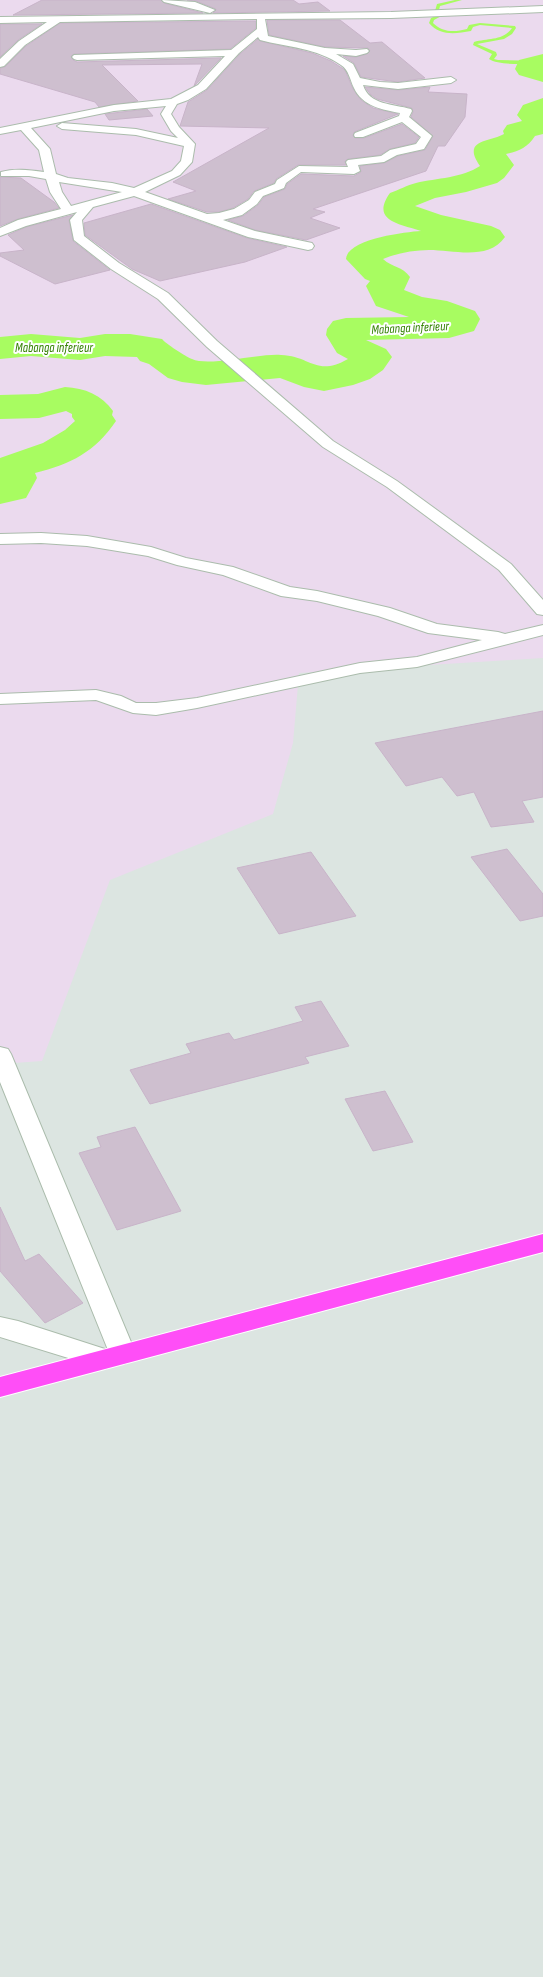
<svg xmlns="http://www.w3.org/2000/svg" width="543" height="1977" font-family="'Sofia Sans Condensed',sans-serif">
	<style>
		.industrial { fill: #dce5e1 }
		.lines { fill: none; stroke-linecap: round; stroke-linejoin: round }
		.stream { fill: #a8fc61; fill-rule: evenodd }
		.river { fill: #a8fc61; fill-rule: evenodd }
		.building { fill: #cebfcf; stroke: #c8b4c9 }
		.minor-casing { stroke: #abbcac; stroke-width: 2 }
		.major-casing { stroke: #fff; stroke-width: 2 }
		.minor { fill: #fff; fill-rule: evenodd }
		.major { fill: #ff4ef7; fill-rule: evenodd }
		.labels { text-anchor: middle; stroke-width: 4; stroke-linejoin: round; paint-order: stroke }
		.far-water-label { font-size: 13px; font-style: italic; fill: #348204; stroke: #fff }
	</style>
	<rect width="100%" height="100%" fill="#ebdaee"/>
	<path class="industrial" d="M543,658V1977H0V1064L42,1061L110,880L273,814L293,743L299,673Z"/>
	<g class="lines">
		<path class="stream" d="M455,0H462L440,6L439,10L445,14L434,20L433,23C443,33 455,32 467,29L469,25L480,23L515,26L516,28L512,34L504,39L477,44L496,52L497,55L494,59L498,60L543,61V63C529,64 499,66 489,59L492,54L473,45L474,42C488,38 503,41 512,28L480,25L473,27L471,31C455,34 440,36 429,23L431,18L440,14L435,11L437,4Z"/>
		<path class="river" d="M543,54V82L519,75L515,69L519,60Z
			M543,98V134L535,136C527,148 519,151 506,154L514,165L504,178L497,183L466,192L435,198L415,206L441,215L491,226L500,230L505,237C488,261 454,250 429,250C414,250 397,253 383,259C393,268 402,266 410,277L404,290L422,297L447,301L475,311L480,319L474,331L449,338L366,340L386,349L392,357L383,370L370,379L353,385L324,391L304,387L280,378L206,385L182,382L168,378L149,364L140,361L137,357L105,356L80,360L31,356L0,359V337L31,334L80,338L105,334H130L162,339C165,343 186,357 192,359C209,367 260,353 281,355C311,356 316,377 348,359L337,353L326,335L327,329L333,321L346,318L409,317L376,306L366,286L370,281L365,279L346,259C347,239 405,232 421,231C400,224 370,221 390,193C399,190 407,185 416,183C437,178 462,178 480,166C461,139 490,142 504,134L503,131L507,125L522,121L517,115L523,105Z
			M65,387C85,388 102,395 113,411L112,415L116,421C95,452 71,464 35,473L37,478L26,498L0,504V458L43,443L65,430L75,421L72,417V414L66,411L39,418L0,419V395L38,394Z"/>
	</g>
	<path class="building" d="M42,0H161L164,3L203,13L13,15Z
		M187,0H293L299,4L318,2L330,11L213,13L216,10V9L196,1Z
		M267,20H340L370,43L382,42L425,78L398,82L361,77L354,63L343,56L356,57L367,54L370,51L368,48L325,47L269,35Z
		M256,21V28L230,49L74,54L71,56L73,60L77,62L221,58L194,86L202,64L102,65L138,101L99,107L95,102L0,74V68L5,67L26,46L60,23Z
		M0,24H42L18,40L0,57Z
		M258,39L260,41L312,53L331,61L345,70L353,89L361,100L373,108L398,114L354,132L353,136L355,138H364L402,124L419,137L415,143L390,149L380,155L348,159L345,161L346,165H298L276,179L274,183L254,191L248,199L233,208L219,212H207L168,199L196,191L173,182L269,128L180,126L188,102L207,90L240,54Z
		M365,87L398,90L430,87L428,92L467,94L465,117L445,146H438L426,171L313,209L325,212L310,218L340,228L306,240L255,230L228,220L243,216L258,205L264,197L285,189L287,184L301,174L354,176L361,172L360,166L384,163L398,156L425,150L433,136L411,117L413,112L412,108L377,99L371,95Z
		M147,109L153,116L109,120L105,114Z
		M0,177L21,178L54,202L59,208L18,219L0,226Z
		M151,204L247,238L287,247L245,262L160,281L132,269L85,235L84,223Z
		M73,215L69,220L73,241L110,270L55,284L0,256V253L24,250L8,235L26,227Z
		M543,711V797L522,801L534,822L491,827L474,792L457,796L442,777L406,786L375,743Z
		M507,849L543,894V916L520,921L471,857Z
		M311,852L356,916L279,934L237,868Z
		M321,1001L349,1046L305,1057L309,1063L150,1104L130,1070L191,1053L186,1044L229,1033L234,1040L303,1021L295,1007Z
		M385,1091L413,1142L373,1151L345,1099Z
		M135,1127L181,1211L117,1230L79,1153L101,1147L97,1137Z
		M0,1207L25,1261L39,1254L83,1303L45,1323L0,1271Z"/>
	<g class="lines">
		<defs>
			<path id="minor" d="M162,0L195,2L215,10L210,13L164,2Z
				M543,6V12L391,18L265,19L268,36L325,48L356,50L367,49L369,51L367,53L356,56L336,54L353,64L360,78L380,82L398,83L451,77L456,80L451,83L398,89L363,85C369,105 393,104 411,109L412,111L409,117L432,136L424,149L397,155L384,162L358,165L360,171L354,174L301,172L286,183L284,188L263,196L257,204L242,215L223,220L255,231L312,243L314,246L312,249L308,250L248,237L134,196L93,207L82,220L84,236L119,263L168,293L217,341L333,441L397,481L511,564L543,600V615L537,614L499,570L387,487L323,447L207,347L158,299L111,269L74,240L70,220L77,212L26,226L0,236V228L18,220L61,209L50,192L46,179L29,176H1V172C15,168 30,170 44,172L39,150L21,130L0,134V128L114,105L171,99L198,85L225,56L77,60L74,59L72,57L74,55L231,50L257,29V19L60,22L25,45L4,66L0,67V59L19,41L47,22L0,23V17L391,12ZM258,37L260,40C287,47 317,48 341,65C349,70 350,80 354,88C362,106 383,110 400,113L399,116L355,133L354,135L355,137H363L402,122L421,137L416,144L390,150L381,156L348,160L346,162L348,167L299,166L277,180L275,184L255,192L249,200L234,209L219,213L207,214L145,192L180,175L192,162L195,144L179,127L171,114L177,104L188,100L206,89L239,53ZM166,106L161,114L171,131L178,138L136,129L62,123L57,126L62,129L136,135L184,146L181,161L172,171L134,188L112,183L68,178L56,174L50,149L31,128L114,111ZM59,182L122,192L71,206L62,192Z
				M41,533L87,536L151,547L186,558L233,567L290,587L317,591L390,608L437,624L498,632L505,634L543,625V635L417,667L360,673L197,708L156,715L133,713L96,700L0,704V694L96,690L121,696L136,703H156L197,698L360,663L417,657L482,640L428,633L378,616L317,601L281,596L223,575L177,565L148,556L87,546L41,543L0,544V534Z
				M0,1047L8,1049L11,1054L136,1354L132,1361L123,1364L116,1362L113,1366L104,1369L0,1337V1317L18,1321L108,1350L0,1082Z"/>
			<path id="major" d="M543,1234V1252L0,1397V1377Z"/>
		</defs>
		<use href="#minor" class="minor-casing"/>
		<use href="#major" class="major-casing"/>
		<use href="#minor" class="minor"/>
		<use href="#major" class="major"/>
	</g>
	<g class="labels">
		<g class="far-water-label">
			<text transform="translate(410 327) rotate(-3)" y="5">Mabanga inferieur</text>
			<text x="54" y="352">Mabanga inferieur</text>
		</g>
	</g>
</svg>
